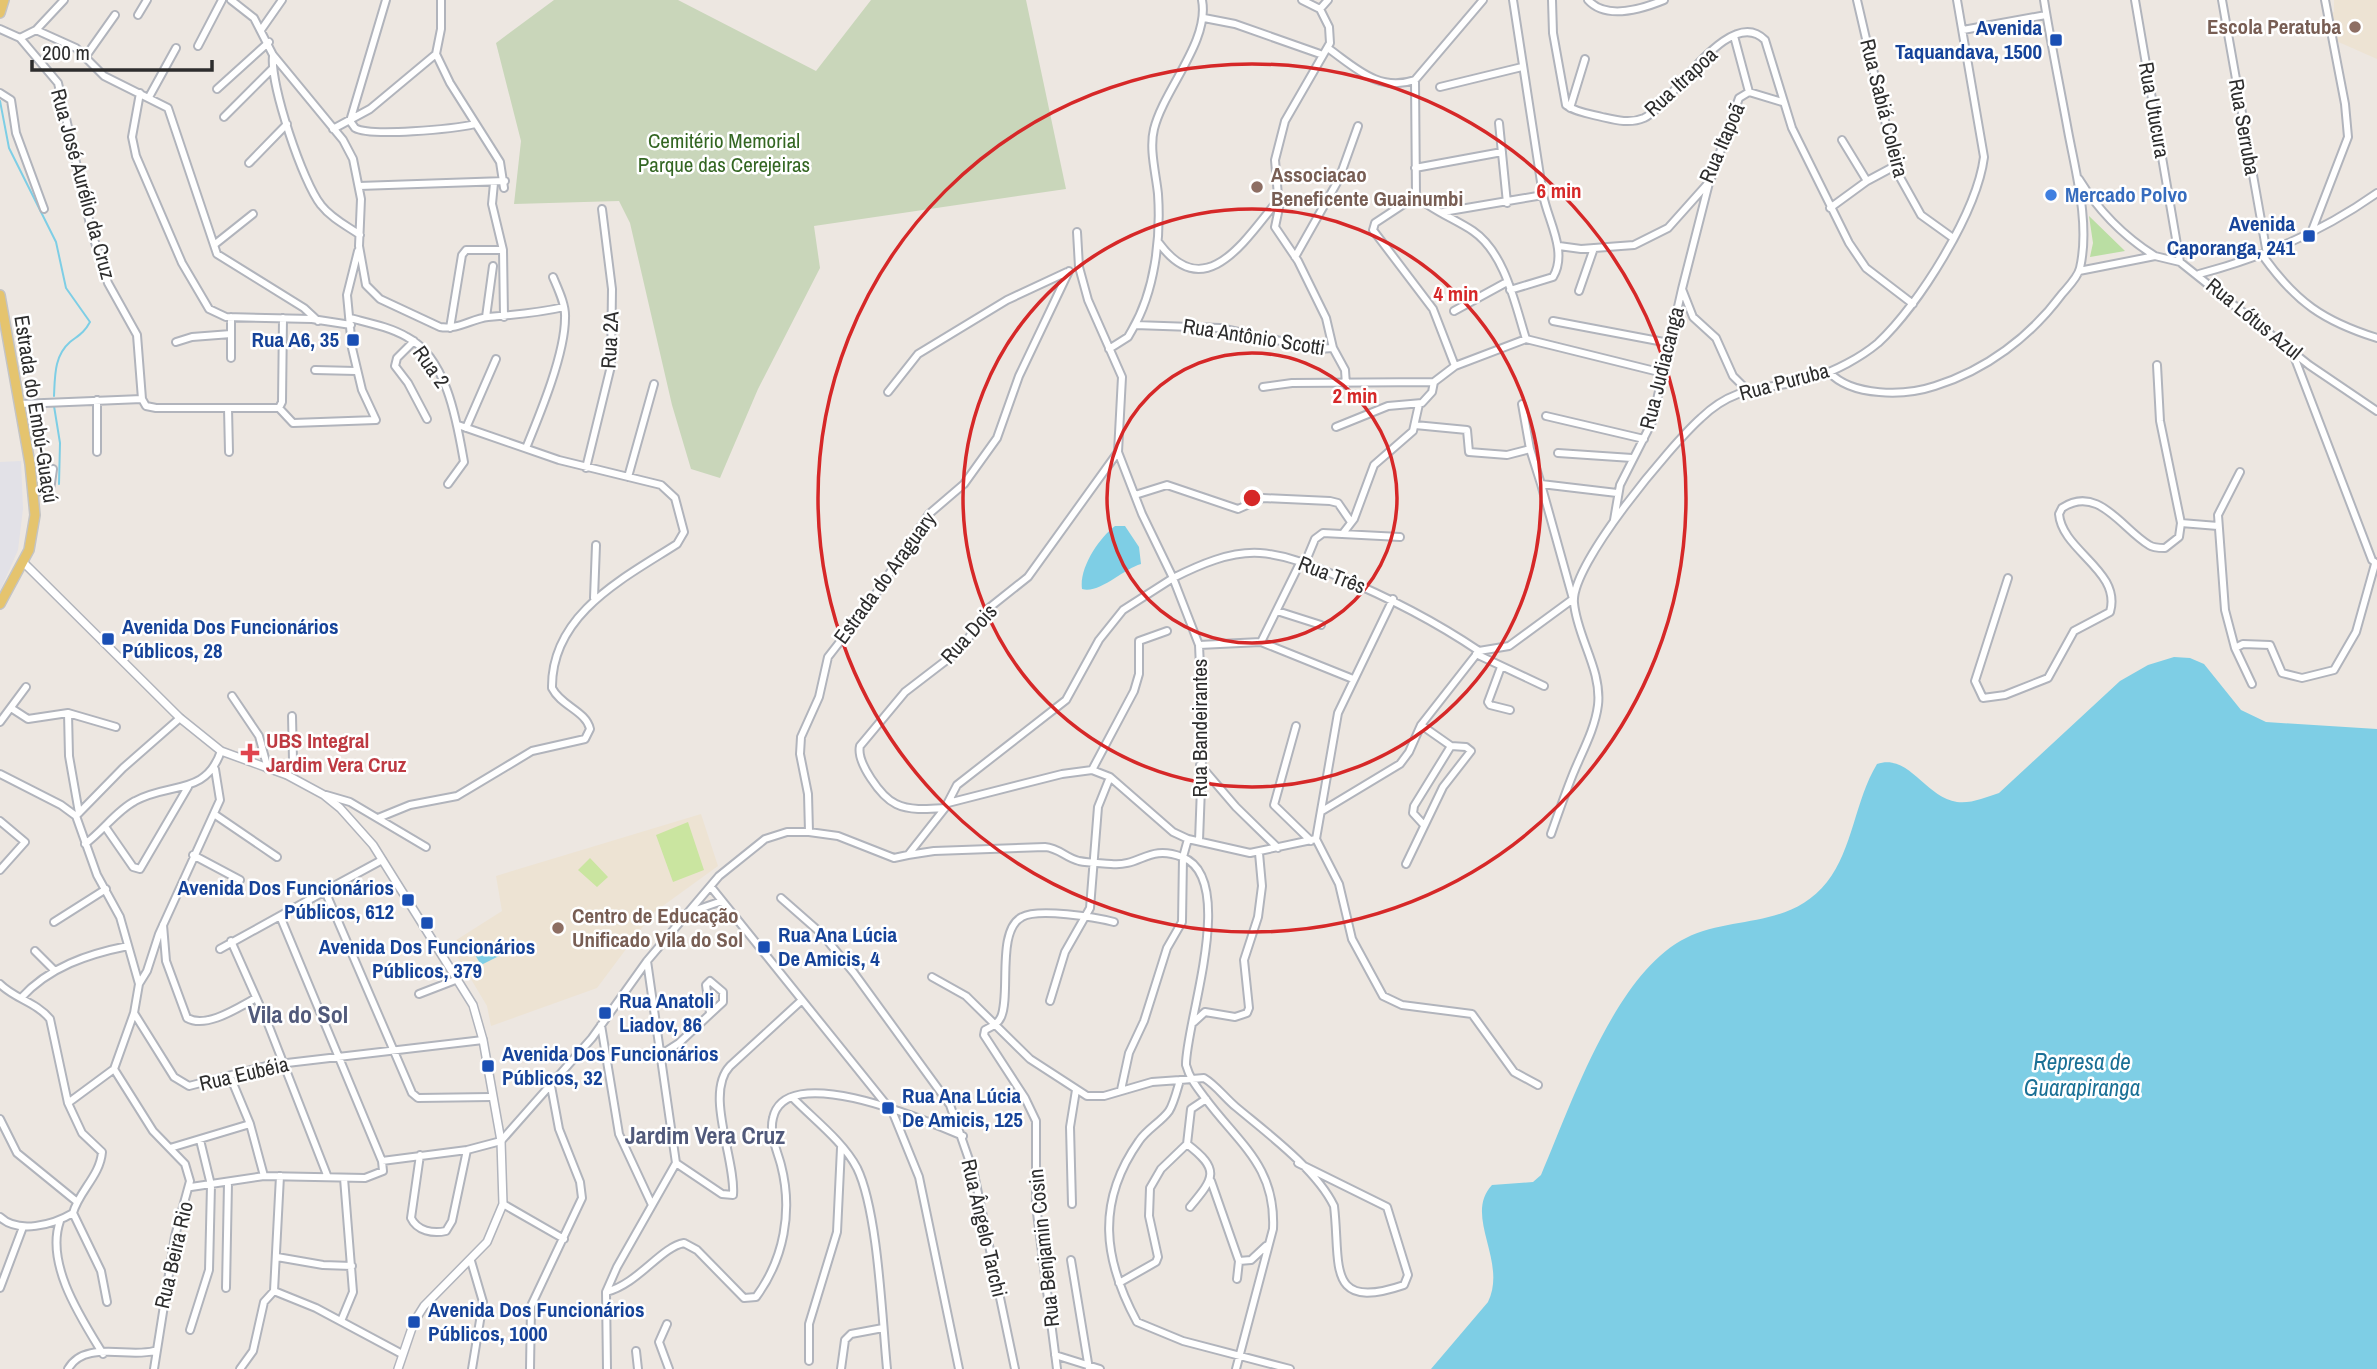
<svg xmlns="http://www.w3.org/2000/svg" width="2377" height="1369" font-family="'Archivo Narrow',sans-serif">
	<style>
		.industrial { fill: #e2e1e7 }
		.education { fill: #ede3d3 }
		.green { fill: #badea3 }
		.cemetery { fill: #c9d6ba }
		.pitch { fill: #cae5a0 }
		.water { fill: #7ecee5 }
		.lines { fill: none; stroke-linecap: round; stroke-linejoin: round }
		.stream { stroke: #7ecee5; stroke-width: 2 }
		.minor-casing { stroke: #b1b4bc; stroke-width: 10 }
		.tertiary-casing { stroke: #b1b4bc; stroke-width: 10 }
		.primary-casing { stroke: #c4c4c4; stroke-width: 12 }
		.minor { stroke: #fff; stroke-width: 6 }
		.tertiary { stroke: #fff; stroke-width: 7 }
		.primary { stroke: #e5c46e; stroke-width: 9 }
		.ring { fill: none; stroke: #d62828; stroke-width: 3.5 }
		.education-dot { fill: #8d6e63; stroke: #fff; stroke-width: 2.5 }
		.transit-dot { fill: #1a4fb4; stroke: #fff; stroke-width: 2.5 }
		.shop-dot { fill: #3f7fe0; stroke: #fff; stroke-width: 2.5 }
		.health-dot { fill: #e0444e; stroke: #fff; stroke-width: 2.5 }
		.labels { text-anchor: middle; stroke-width: 5; stroke-linejoin: round; paint-order: stroke }
		.education-label { font-size: 21px; font-weight: bold; fill: #785e54; stroke: #fff; text-anchor: start }
		.transit-label { font-size: 21px; font-weight: bold; fill: #164399; stroke: #fff; text-anchor: start }
		.street-label { font-size: 21px; fill: #2d2d2d; stroke: #fff }
		.park-label { font-size: 21px; fill: #362; stroke: #fff }
		.shop-label { font-size: 21px; font-weight: bold; fill: #366cbe; stroke: #fff; text-anchor: start }
		.health-label { font-size: 21px; font-weight: bold; fill: #be3a42; stroke: #fff; text-anchor: start }
		.water-label { font-size: 23px; font-style: italic; fill: #1a7095; stroke: #fff }
		.quarter-label { font-size: 24px; font-weight: bold; fill: #515a7b; stroke: #fff }
		.centre { fill: #d62828; stroke: #fff; stroke-width: 3.5 }
		.ring-label { font-size: 21px; text-anchor: middle; font-weight: bold; fill: #d62828; stroke: #fff; stroke-width: 5; stroke-linejoin: round; paint-order: stroke }
	</style>
	<rect width="100%" height="100%" fill="#ede7e1"/>
	<path class="industrial" d="M21,461L23,509L18,550L0,591V462Z"/>
	<path class="education" d="M2334,0H2377V59L2334,40L2331,13L2334,12Z
		M701,814L718,866L653,913L597,988L491,1026L487,1006L450,944L502,911L496,876Z"/>
	<path class="green" d="M2089,216L2125,251L2090,257L2093,243Z"/>
	<path class="cemetery" d="M554,0H678L816,71L871,0H1026L1066,189L814,226L820,268L758,389L720,478L691,469L672,405L630,223L619,201L514,204L521,141L496,43Z"/>
	<path class="pitch" d="M688,822L704,870L673,882L656,835Z
		M590,858L608,877L597,887L578,870Z"/>
	<path class="water" d="M1115,526H1125L1139,547L1141,564C1123,569 1100,594 1082,589C1079,568 1099,538 1115,526Z
		M2174,657L2190,658L2204,664L2241,710L2266,722L2377,729V1369H1431L1488,1302C1508,1261 1463,1216 1492,1185L1533,1182L1541,1175C1571,1105 1615,973 1686,938C1733,915 1790,929 1827,882C1853,849 1855,800 1877,764C1909,753 1925,797 1957,802C1971,804 1986,797 1999,793L2120,681L2148,665Z
		M498,942L503,954L481,965L474,953Z"/>
	<g class="lines">
		<path class="stream" d="M0,101L9,148L56,242L66,288L90,322C84,333 79,335 70,342C54,356 55,376 54,396
			M54,406L60,443L59,484"/>
		<defs>
			<path id="minor" d="M231,0L254,18L273,55L343,140L353,159L361,199L359,246L366,285L380,299L440,327C458,330 471,319 488,317C514,315 538,313 564,307
				M386,0L350,121L355,128C370,137 454,129 475,124
				M441,0V29L436,54L450,83L500,162L504,188
				M1302,0L1320,9L1329,27L1330,43L1285,121L1275,160L1279,208L1275,227L1298,261L1326,318L1333,348
				M1552,0L1553,33L1566,105C1575,112 1590,114 1602,117C1615,120 1630,124 1644,118C1672,105 1729,3 1765,40L1792,128L1849,243L1866,268L1913,304
				M1588,0C1606,20 1642,9 1664,0
				M1857,0L1897,172L1921,215L1953,238
				M2135,0L2180,262
				M2222,0L2267,254
				M1320,9L1328,0
				M138,15L147,0
				M1204,18L1235,24L1323,55
				M0,29L20,38L58,83L92,233L108,283L137,335L142,399
				M36,30L76,48L104,76L168,108L217,254L304,308L318,321
				M261,30L282,0
				M1963,30L2046,15
				M1734,36L1749,92
				M20,38L36,30L64,0
				M198,46L222,0
				M1329,49C1357,69 1379,92 1415,80L1483,0
				M86,56L115,15
				M273,56C270,85 303,183 321,205C331,218 347,226 360,235
				M1415,80L1416,196
				M1440,87L1522,67
				M217,89L269,42
				M0,93L11,100L16,133L44,209
				M140,93L132,137L136,156L182,263L209,309L226,317L312,319L351,325
				M149,97L176,48
				M1570,108L1585,59
				M224,117L272,69
				M1499,123L1507,203
				M333,129L370,109L436,54
				M1842,140L1867,181
				M249,163L287,124
				M1415,168L1502,152
				M2079,179C2098,210 2123,236 2155,256
				M494,183L492,204L503,250L504,317
				M1709,183L1682,289L1693,317L1716,338L1733,376L1746,389
				M359,186L505,181
				M1416,196C1433,211 1455,219 1473,231C1505,253 1515,304 1526,339L1455,366
				M1830,208L1867,181L1895,166
				M1443,212L1543,195
				M2311,233L2348,137L2345,104L2325,0
				M1159,243C1206,307 1247,237 1279,199
				M214,245L253,214
				M1559,246L1581,249L1634,245L1668,228L1710,181L1739,98L1749,92L1782,102
				M2263,256C2296,302 2323,321 2377,338
				M1295,257L1339,179L1358,126
				M2079,271L2155,256L2180,262L2309,365L2377,411
				M2199,274C2264,257 2322,232 2377,193
				M1510,290L1553,277C1568,252 1548,221 1543,195L1513,0
				M1579,291L1594,248
				M1454,311L1507,282
				M486,317L493,266
				M350,318C369,323 390,327 407,337C447,358 457,422 464,462L448,484
				M1553,321L1669,343
				M1135,325L1220,328L1318,349L1333,348L1345,370L1346,385
				M450,328L462,255L466,250H503
				M1526,339L1663,373
				M414,341L397,358L395,366L408,383L427,419
				M176,342L192,337L231,334
				M1109,349L1128,337L1132,330C1155,291 1161,238 1158,194C1156,174 1149,149 1154,129C1164,89 1210,41 1202,0
				M2292,351L2372,560L2377,564
				M231,358V317
				M315,370L356,371
				M1829,372C1852,397 1905,396 1935,386C1986,370 2030,337 2062,294C2068,287 2078,277 2080,268C2090,224 2076,174 2068,131C2060,87 2051,44 2044,0
				M1263,387L1292,383L1434,382L1455,366L1433,309L1373,230L1375,223L1416,196
				M888,392L918,354L1007,300L1067,272
				M97,400V452
				M20,404L142,399L146,406L156,408H279L282,402L283,318
				M1522,404L1530,449L1541,484L1617,493
				M228,408L229,452
				M279,408L293,423L376,420L362,390L352,348L347,295L358,251
				M1546,416L1644,439
				M1415,425L1467,430L1469,452L1507,455L1530,449
				M1336,427L1388,406L1422,403L1432,392L1434,382
				M466,428L496,359
				M526,448C540,414 565,354 565,318C566,305 558,289 553,277
				M1558,453L1632,458
				M586,468L611,366L612,289L602,209
				M628,477L654,384
				M34,492L50,490L53,469
				M1135,495L1167,485L1238,509L1263,498L1330,501L1338,503L1351,522
				M1614,520L1620,485L1652,422L1682,289
				M2181,523L2218,526
				M1344,532L1354,519L1374,465L1413,431L1419,404
				M1305,563L1315,539L1323,533L1400,537
				M2008,578L1975,681L1983,698L2005,695L2048,678L2074,631L2110,612C2122,571 2062,551 2059,514L2062,508C2098,484 2122,529 2149,545C2153,548 2160,548 2165,548L2179,537L2181,523L2160,421L2157,365
				M594,598L596,545
				M1393,599L1338,713L1316,839L1339,884L1352,939L1383,996L1402,1005L1472,1014L1514,1072L1538,1085
				M1277,611L1321,625
				M1261,642L1301,561
				M1199,645L1261,642L1353,679
				M2235,648L2225,610L2218,515L2240,472
				M1476,654L1544,686
				M1501,667L1488,702L1490,705L1510,710
				M2252,684L2235,648L2243,644L2270,645L2282,673L2302,678L2334,670L2356,632L2375,564
				M232,696L259,736L268,769
				M11,708L28,719L68,713L116,727
				M68,713L69,756L79,813
				M0,722L26,687
				M1296,726L1274,805L1311,841
				M1200,765L1236,807L1278,848
				M1092,770L1134,691L1139,674V641L1167,631
				M0,774L61,805L76,816
				M287,775L293,760L292,716
				M326,795L350,802L426,847
				M948,803L1062,774L1092,770L1110,777L1173,832L1188,839L1250,853L1316,839
				M945,808C930,809 910,811 896,804C881,797 856,762 860,746L905,692L961,649L989,608L1028,577L1118,452
				M1322,811L1400,764L1409,752L1421,725L1479,651L1509,646L1573,599L1541,484
				M214,814L277,857
				M76,816L97,875L120,917L139,984
				M76,816L123,768L180,718
				M378,818L410,805L457,796L532,751L585,739L590,729C586,711 561,706 552,688C551,614 624,578 677,544L684,532L675,498L661,485L559,460L458,425
				M0,821L25,842L0,870
				M1423,824L1413,813L1414,806L1451,746
				M106,828L133,867L140,869L188,787
				M809,832L838,836L894,858L908,855L945,808L957,785L1066,700L1099,640L1123,610L1173,578L1142,514L1118,452L1122,377L1088,300L1079,267L1077,232
				M1551,834C1558,814 1565,794 1573,774C1582,752 1595,729 1598,705C1602,670 1577,637 1574,603C1570,565 1671,445 1701,418C1738,382 1769,391 1813,378C1835,371 1860,358 1878,343C1919,305 1977,212 1984,157L1957,0
				M1199,841L1203,734L1199,645L1173,578C1199,565 1230,551 1260,553C1287,555 1312,566 1337,576C1388,597 1433,620 1479,651
				M85,844C103,831 116,811 135,801C169,782 206,796 221,751
				M193,855L240,880
				M908,855L934,851L1045,847C1059,848 1066,858 1079,861C1089,863 1100,863 1111,864C1141,867 1148,844 1182,857C1239,878 1185,1025 1186,1065C1190,1079 1197,1087 1205,1098C1239,1144 1276,1166 1273,1229L1236,1369
				M1406,864L1443,787L1471,751L1466,747L1451,746L1421,725
				M334,886L382,860
				M711,887L893,1113L919,1177L959,1369
				M781,898L822,934L854,973L950,1105L974,1174L1015,1369
				M693,911L722,901
				M54,922L106,889
				M163,925L166,961L187,1018C207,1029 239,1007 256,998
				M231,941L268,1024L327,1175
				M220,949L325,891L412,1093L418,1098L491,1097
				M35,951L54,970
				M932,977L966,996L1030,1059L1087,1096H1104L1152,1082L1180,1080
				M0,984C15,999 36,1002 50,1019L68,1103L82,1133L102,1152C100,1176 79,1191 73,1213
				M419,994L458,979
				M21,998C49,967 88,954 128,946
				M1050,1001L1065,952L1090,908L1098,807L1110,777
				M134,1013L174,1077L189,1086L270,1065L483,1040
				M1194,1022L1205,1012L1235,1017L1247,1013L1249,1008L1244,960L1258,917L1262,886L1259,853
				M601,1025L619,1134L652,1205
				M662,1054L679,1043L723,1002V992L710,981L706,985L710,1013
				M114,1069L153,1131L185,1164L190,1181L175,1236L154,1369
				M230,1076L250,1124L264,1176
				M1121,1090L1129,1053L1144,1021L1167,948L1182,922L1183,857L1188,839
				M792,1097C812,1118 843,1141 857,1168C878,1211 882,1318 887,1369
				M68,1103L114,1069L134,1013L139,984L147,971L159,934L220,800L215,769
				M0,1119L17,1153L76,1201
				M1187,1144C1221,1170 1214,1178 1190,1207
				M170,1148L250,1124
				M420,1155L411,1218C417,1231 433,1234 446,1231L452,1221L467,1150
				M382,1161L467,1150L501,1141L592,1038L647,961L719,876L765,839L787,832H809L808,794L800,754L801,737L819,697L828,657L867,607L929,514L964,484L997,438L1019,376L1069,271
				M676,1163L722,1194L733,1195C736,1160 704,1093 730,1066L802,1000
				M1211,1181L1239,1261L1237,1279
				M191,1187L264,1176L365,1178L383,1171L382,1161L280,916
				M503,1204L564,1239
				M1072,1204L1070,1127L1076,1090
				M73,1213L101,1271L107,1302
				M0,1217C18,1234 53,1225 73,1213
				M60,1221C45,1264 81,1318 103,1354
				M277,1257L323,1265L352,1266
				M1071,1260L1089,1369
				M471,1261L483,1302L472,1369
				M1239,1261L1251,1260L1266,1246
				M1119,1283L1156,1262L1158,1257L1149,1216L1150,1188L1161,1169L1187,1144L1191,1109L1206,1099
				M0,1288L23,1227
				M226,1288L228,1183
				M274,1291L316,1308L402,1354
				M606,1292C638,1284 661,1247 684,1243L697,1250L744,1298L756,1297C784,1259 793,1211 781,1165C777,1150 769,1134 773,1118C786,1059 929,1122 963,1136
				M341,1321L353,1292L344,1178
				M667,1324L659,1342L669,1369
				M190,1330L209,1270L211,1185L200,1140
				M636,1351L638,1369
				M1055,1355L1100,1369
				M809,1361V1324L837,1232L841,1148
				M68,1369C84,1340 128,1358 154,1351
				M240,1369L253,1351L264,1302L274,1291L280,1176
				M530,1369L531,1306L582,1198L580,1182L559,1129L551,1086
				M607,1369L606,1292L617,1267L676,1163L647,961
				M841,1369L845,1340L851,1334L883,1328
				M1057,1369L1036,1205V1121L1025,1098L984,1035L985,1030C991,1027 998,1024 1001,1017C1011,995 996,930 1022,917C1038,908 1095,917 1114,922
				M1290,1369L1183,1341L1137,1322C1103,1259 1096,1202 1139,1141C1147,1129 1161,1122 1169,1111C1174,1103 1177,1090 1180,1080L1204,1078C1216,1085 1225,1098 1236,1107C1267,1133 1316,1169 1334,1206C1341,1264 1325,1312 1404,1285L1408,1275L1387,1207L1298,1163"/>
			<path id="tertiary" d="M24,563L180,718L221,751L287,775L324,795L340,808L373,845L473,1005L483,1040L501,1141L503,1204L487,1242L424,1306L414,1322L398,1369"/>
			<path id="primary" d="M0,13L4,0
				M0,295L30,464L35,515L29,550L0,604"/>
		</defs>
		<use href="#minor" class="minor-casing"/>
		<use href="#tertiary" class="tertiary-casing"/>
		<use href="#primary" class="primary-casing"/>
		<use href="#minor" class="minor"/>
		<use href="#tertiary" class="tertiary"/>
		<use href="#primary" class="primary"/>
	</g>
	<g class="ring">
		<circle cx="1252" cy="498" r="145"/>
		<circle cx="1252" cy="498" r="289"/>
		<circle cx="1252" cy="498" r="434"/>
	</g>
	<g class="education-dot">
		<circle cx="2355" cy="27" r="7"/>
		<circle cx="1257" cy="187" r="7"/>
		<circle cx="558" cy="928" r="7"/>
	</g>
	<g class="transit-dot">
		<rect x="2049" y="33" width="14" height="14" rx="3.5"/>
		<rect x="2302" y="229" width="14" height="14" rx="3.5"/>
		<rect x="346" y="333" width="14" height="14" rx="3.5"/>
		<rect x="101" y="632" width="14" height="14" rx="3.5"/>
		<rect x="401" y="893" width="14" height="14" rx="3.5"/>
		<rect x="420" y="916" width="14" height="14" rx="3.5"/>
		<rect x="757" y="940" width="14" height="14" rx="3.5"/>
		<rect x="598" y="1006" width="14" height="14" rx="3.5"/>
		<rect x="481" y="1059" width="14" height="14" rx="3.5"/>
		<rect x="881" y="1101" width="14" height="14" rx="3.5"/>
		<rect x="407" y="1315" width="14" height="14" rx="3.5"/>
	</g>
	<circle class="shop-dot" cx="2051" cy="195" r="7"/>
	<path class="health-dot" d="M246.5 742.5h7v7h7v7h-7v7h-7v-7h-7v-7h7z"/>
	<g class="labels">
		<g class="education-label">
			<text x="2341" y="34" text-anchor="end">Escola Peratuba</text>
			<text x="1271" y="182">Associacao<tspan x="1271" dy="24">Beneficente Guainumbi</tspan></text>
			<text x="572" y="923">Centro de Educação<tspan x="572" dy="24">Unificado Vila do Sol</tspan></text>
		</g>
		<g class="transit-label">
			<text x="2042" y="35" text-anchor="end">Avenida<tspan x="2042" dy="24">Taquandava, 1500</tspan></text>
			<text x="2295" y="231" text-anchor="end">Avenida<tspan x="2295" dy="24">Caporanga, 241</tspan></text>
			<text x="339" y="347" text-anchor="end">Rua A6, 35</text>
			<text x="122" y="634">Avenida Dos Funcionários<tspan x="122" dy="24">Públicos, 28</tspan></text>
			<text x="394" y="895" text-anchor="end">Avenida Dos Funcionários<tspan x="394" dy="24">Públicos, 612</tspan></text>
			<text x="778" y="942">Rua Ana Lúcia<tspan x="778" dy="24">De Amicis, 4</tspan></text>
			<text x="427" y="954" text-anchor="middle">Avenida Dos Funcionários<tspan x="427" dy="24">Públicos, 379</tspan></text>
			<text x="619" y="1008">Rua Anatoli<tspan x="619" dy="24">Liadov, 86</tspan></text>
			<text x="502" y="1061">Avenida Dos Funcionários<tspan x="502" dy="24">Públicos, 32</tspan></text>
			<text x="902" y="1103">Rua Ana Lúcia<tspan x="902" dy="24">De Amicis, 125</tspan></text>
			<text x="428" y="1317">Avenida Dos Funcionários<tspan x="428" dy="24">Públicos, 1000</tspan></text>
		</g>
		<g class="street-label">
			<text transform="translate(1681 82) rotate(-43)" y="7">Rua Itrapoa</text>
			<text transform="translate(1884 108) rotate(76)" y="7">Rua Sabiá Coleira</text>
			<text transform="translate(2154 110) rotate(80)" y="7">Rua Utucura</text>
			<text transform="translate(2244 127) rotate(80)" y="7">Rua Serruba</text>
			<text transform="translate(1722 143) rotate(-67)" y="7">Rua Itapoã</text>
			<text transform="translate(83 184) rotate(75)" y="7">Rua José Aurélio da Cruz</text>
			<text transform="translate(2254 319) rotate(39)" y="7">Rua Lótus Azul</text>
			<text transform="translate(1254 337) rotate(9)" y="7">Rua Antônio Scotti</text>
			<text transform="translate(610 340) rotate(-87)" y="7">Rua 2A</text>
			<text transform="translate(431 367) rotate(55)" y="7">Rua 2</text>
			<text transform="translate(1662 368) rotate(-76)" y="7">Rua Judiacanga</text>
			<text transform="translate(1784 382) rotate(-15)" y="7">Rua Puruba</text>
			<text transform="translate(36 409) rotate(81)" y="7">Estrada do Embú-Guaçú</text>
			<text transform="translate(1332 575) rotate(21)" y="7">Rua Três</text>
			<text transform="translate(885 578) rotate(-54)" y="7">Estrada do Araguary</text>
			<text transform="translate(969 634) rotate(-48)" y="7">Rua Dois</text>
			<text transform="translate(1200 728) rotate(-90)" y="7">Rua Bandeirantes</text>
			<text transform="translate(244 1074) rotate(-13)" y="7">Rua Eubéia</text>
			<text transform="translate(984 1228) rotate(77)" y="7">Rua Ângelo Tarchi</text>
			<text transform="translate(1044 1248) rotate(-96)" y="7">Rua Benjamin Cosin</text>
			<text transform="translate(174 1255) rotate(-77)" y="7">Rua Beira Rio</text>
		</g>
		<g class="park-label">
			<text x="724" y="148">Cemitério Memorial<tspan x="724" dy="24">Parque das Cerejeiras</tspan></text>
		</g>
		<g class="shop-label">
			<text x="2065" y="202">Mercado Polvo</text>
		</g>
		<g class="health-label">
			<text x="266" y="748">UBS Integral<tspan x="266" dy="24">Jardim Vera Cruz</tspan></text>
		</g>
		<g class="water-label">
			<text x="2082" y="1070">Represa de<tspan x="2082" dy="26">Guarapiranga</tspan></text>
		</g>
		<g class="quarter-label">
			<text x="298" y="1023">Vila do Sol</text>
			<text x="705" y="1144">Jardim Vera Cruz</text>
		</g>
	</g>
	<circle cx="1252" cy="498" r="10" class="centre"/>
	<g class="ring-label">
		<text x="1559" y="198">6 min</text>
		<text x="1456" y="301">4 min</text>
		<text x="1355" y="403">2 min</text>
	</g>
	<path d="M32 60v10h180v-10" fill="none" stroke="#2d2d2d" stroke-width="3.5"/>
	<text x="42" y="60" font-size="21" fill="#2d2d2d" stroke="#ffffff" stroke-width="5" paint-order="stroke">200 m</text>
</svg>
